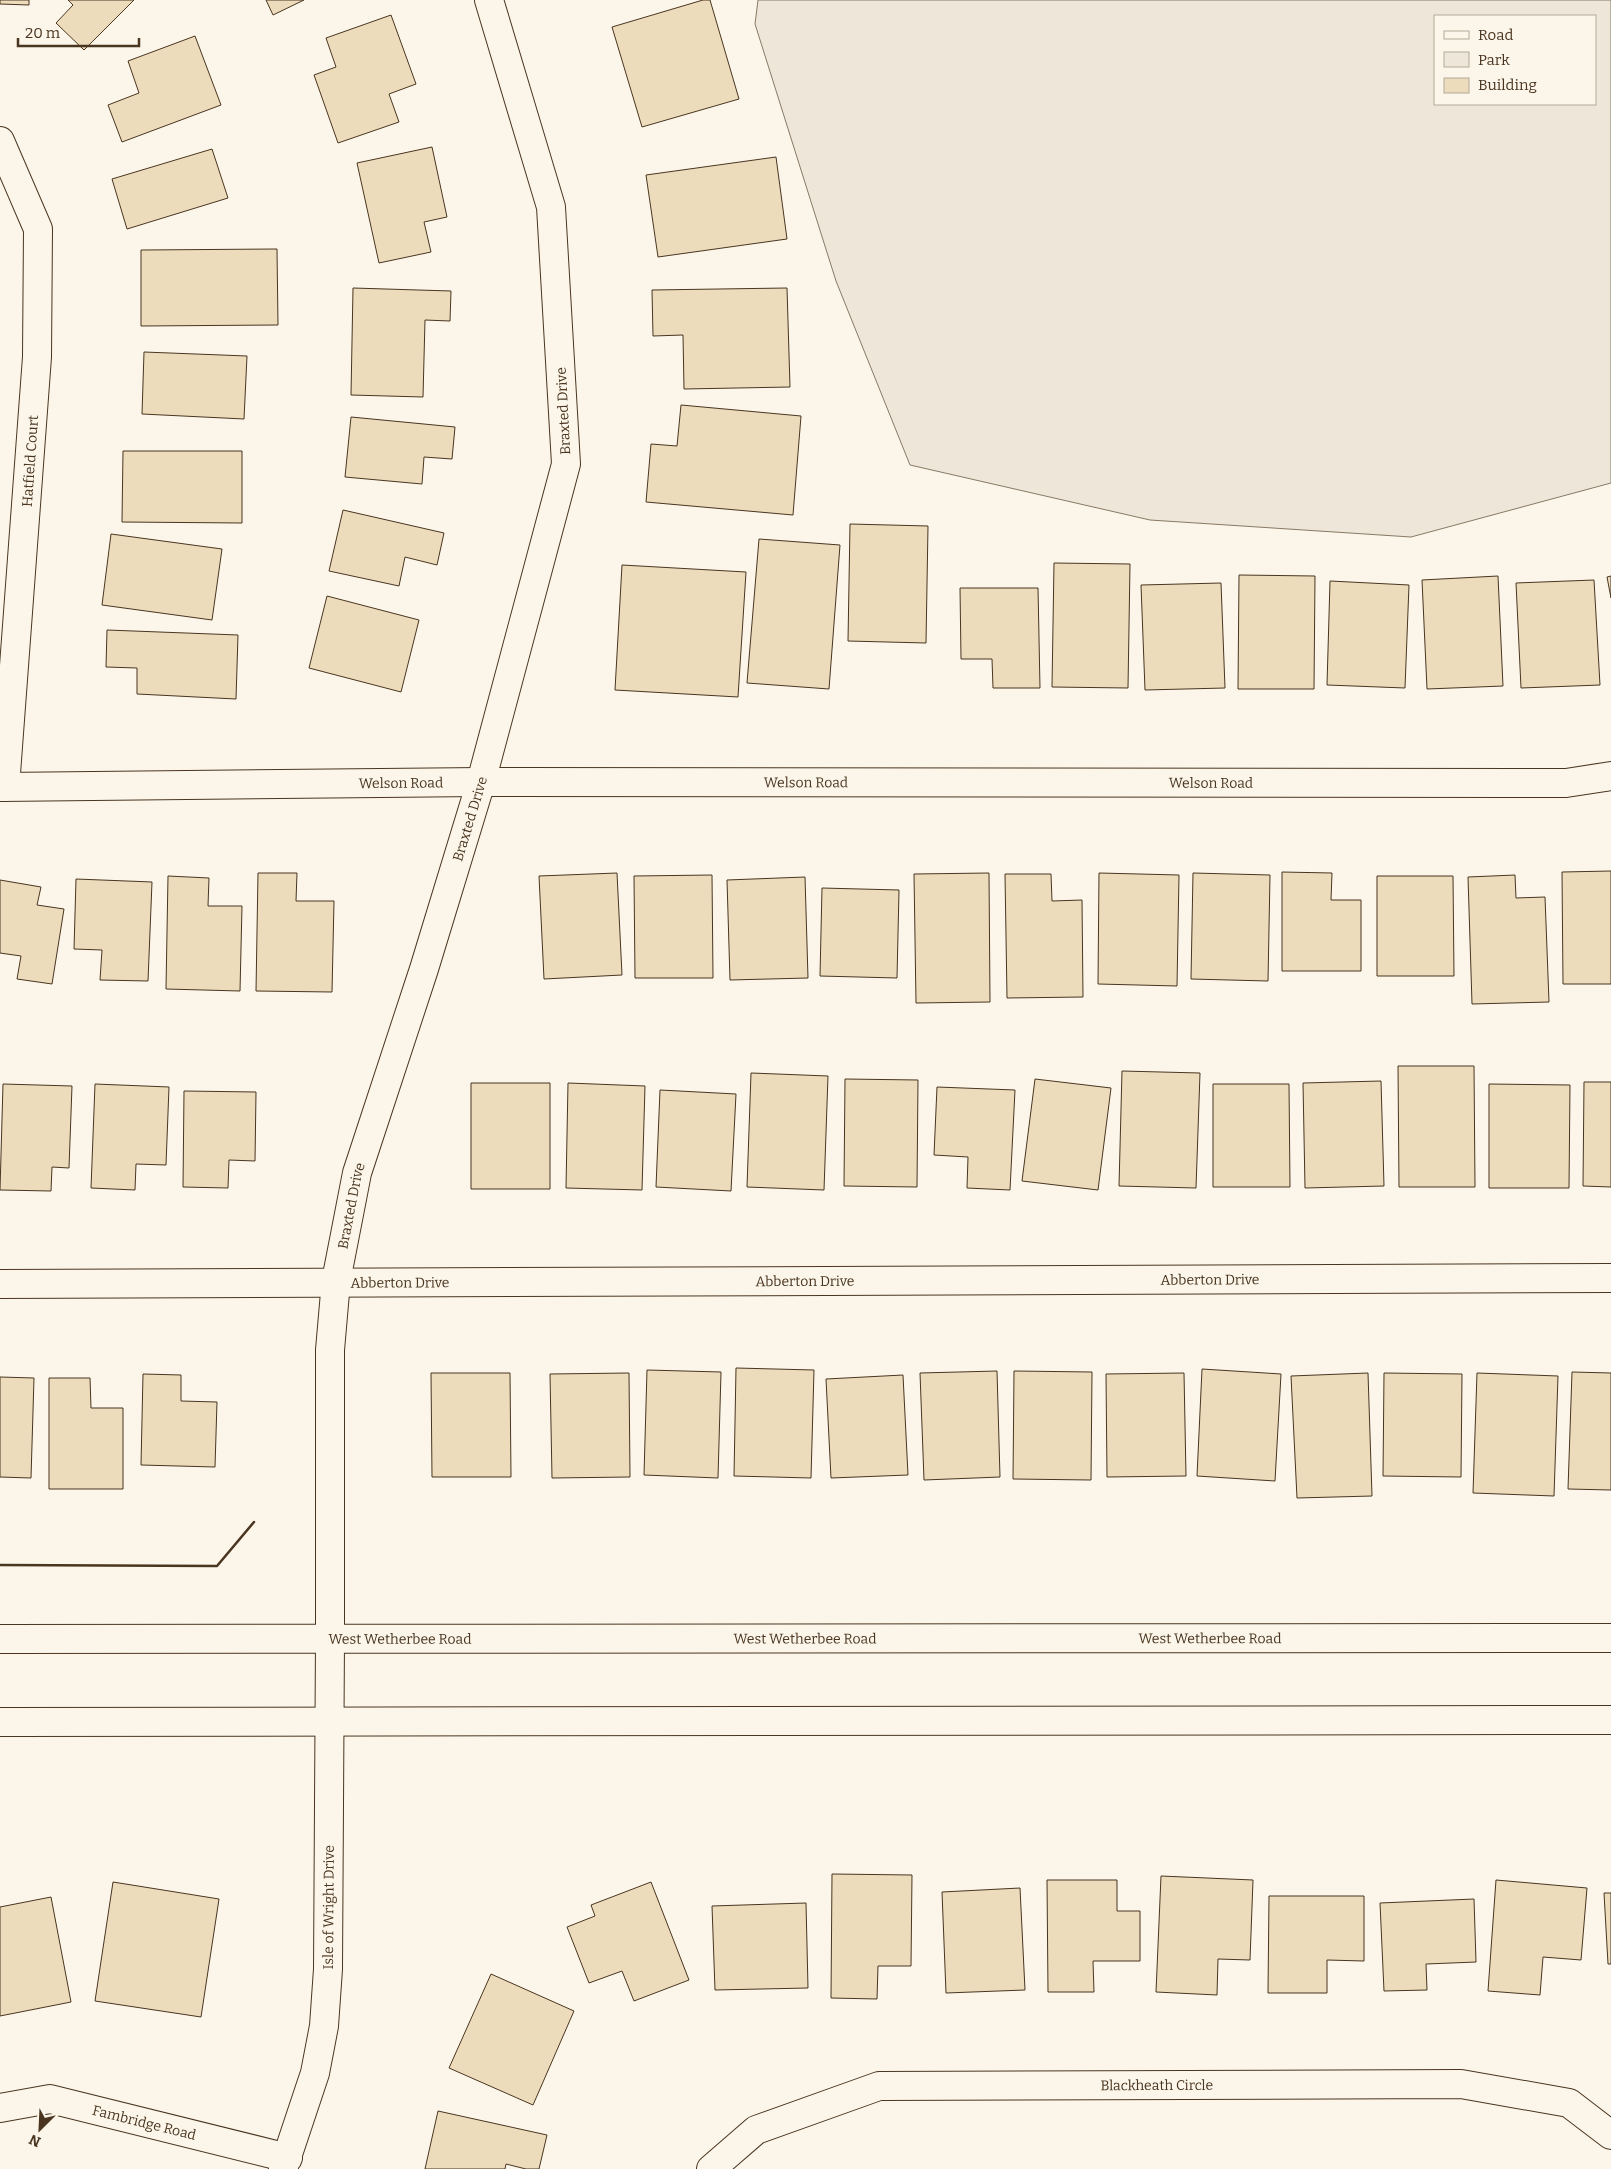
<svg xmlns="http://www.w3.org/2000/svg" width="1611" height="2169" font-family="Bitter,serif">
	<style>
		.green { fill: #ede6d9; stroke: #887966; fill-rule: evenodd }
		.building { fill: #ecdcbc; stroke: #4a3520 }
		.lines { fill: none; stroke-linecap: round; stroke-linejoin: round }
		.minor-casing { stroke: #4a3520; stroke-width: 30 }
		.tertiary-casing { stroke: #4a3520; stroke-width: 30 }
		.minor { stroke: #fbf6e9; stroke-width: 28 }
		.tertiary { stroke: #fbf6e9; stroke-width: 28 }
		.wall { stroke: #4a3520; stroke-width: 2.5 }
		.labels { text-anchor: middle; stroke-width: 4; stroke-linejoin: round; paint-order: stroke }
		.street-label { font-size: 14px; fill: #4a3520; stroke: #fbf6e9 }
	</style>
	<rect width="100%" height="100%" fill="#fbf6e9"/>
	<path class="green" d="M758,0H1611V483L1411,537L1150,520L910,465L836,281L755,24ZM1435,16H1595V104H1435Z"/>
	<path class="building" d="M0,0H29V5L0,4Z
		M68,0H134L84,50L56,23L73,5Z
		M266,0H304L273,15Z
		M703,0H710L739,99L642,127L612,27Z
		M391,15L416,84L389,94L399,122L338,143L314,75L336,67L326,38Z
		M195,36L221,105L122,142L108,105L139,93L128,61Z
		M432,147L447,217L424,222L431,252L379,263L357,163Z
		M212,149L228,198L127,229L112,179Z
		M776,157L787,239L658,257L646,175Z
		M277,249L278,325L141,326V250Z
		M353,288L451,291L450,321L425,320L423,397L351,395Z
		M787,288L790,387L684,389L683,335L653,336L652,290Z
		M144,352L247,356L244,419L142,414Z
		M681,405L801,416L793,515L646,502L651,444L677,446Z
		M351,417L455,427L452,459L424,457L422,484L345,477Z
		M123,451H242V523L122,522Z
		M343,510L444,533L437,565L405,557L399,586L329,571Z
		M850,524L928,526L926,643L848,641Z
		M111,534L222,549L212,620L102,605Z
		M759,539L840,545L829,689L747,683Z
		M1054,563L1130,564L1128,688L1052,687Z
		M622,565L746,572L738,697L615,690Z
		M1239,575L1315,576L1314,689H1238Z
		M1498,576L1503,686L1427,689L1422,580Z
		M1611,576V598L1607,577Z
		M1594,580L1600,685L1521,688L1516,583Z
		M1330,581L1409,585L1405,688L1327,685Z
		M1221,583L1225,688L1145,690L1141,585Z
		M960,588H1038L1040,688H993L992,659H961Z
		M327,596L419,620L401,692L309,668Z
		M107,630L238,635L236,699L137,694V668L106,667Z
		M1611,871V984H1563L1562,872Z
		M1282,872L1332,873L1331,900H1361V971H1282Z
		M258,873H297L296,901H334L332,992L256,991Z
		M617,873L622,975L544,979L539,876Z
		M989,873L990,1002L916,1003L914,874Z
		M1099,873L1179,875L1177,986L1098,984Z
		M1193,873L1270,875L1268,981L1191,979Z
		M1005,874H1051L1052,901L1082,900L1083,997L1007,998Z
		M712,875L713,978H635L634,876Z
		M1515,875L1516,898L1545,897L1549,1002L1472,1004L1468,877Z
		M168,876L209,878L208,906H242L240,991L166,989Z
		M1377,876H1453L1454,976H1377Z
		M805,877L808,978L730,980L727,880Z
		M76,879L152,882L148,981L100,980L102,950L74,949Z
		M0,880L41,887L37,905L64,909L52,984L17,979L21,956L0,953Z
		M822,888L899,890L897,978L820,976Z
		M1398,1066H1474L1475,1187H1399Z
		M1122,1071L1200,1073L1196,1188L1119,1186Z
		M751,1073L828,1076L824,1190L747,1187Z
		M845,1079L918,1080L917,1187L844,1186Z
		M1035,1079L1111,1088L1098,1190L1022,1181Z
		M1381,1081L1384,1186L1305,1188L1303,1083Z
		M1584,1082H1611V1187L1583,1186Z
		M471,1083H550V1189H471Z
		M568,1083L645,1086L642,1190L566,1188Z
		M3,1084L72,1086L69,1168L52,1167L51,1191L0,1190Z
		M95,1084L169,1087L166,1165L136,1164L135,1190L91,1188Z
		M1213,1084H1289L1290,1187H1213Z
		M1489,1084L1570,1085L1569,1188H1489Z
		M937,1087L1015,1090L1010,1190L967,1188L968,1157L934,1155Z
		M660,1090L736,1094L731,1191L656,1187Z
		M184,1091L256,1092L255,1161L229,1160L228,1188L183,1187Z
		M736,1368L814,1370L811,1478L734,1476Z
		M1202,1369L1281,1374L1275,1481L1197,1476Z
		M647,1370L721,1372L718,1478L644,1475Z
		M997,1371L1000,1477L924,1480L920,1373Z
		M1014,1371L1092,1372L1091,1480L1013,1479Z
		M1572,1372L1611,1373V1490L1568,1489Z
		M431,1373H510L511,1477H432Z
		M629,1373L630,1477L552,1478L550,1374Z
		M1184,1373L1186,1476L1107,1477L1106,1374Z
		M1368,1373L1372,1496L1297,1498L1291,1376Z
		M1384,1373L1462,1374L1461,1477L1383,1476Z
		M1477,1373L1558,1376L1554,1496L1473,1493Z
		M143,1374L181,1375V1401L217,1402L215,1467L141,1465Z
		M903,1375L908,1475L831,1478L826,1379Z
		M0,1377L34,1378L31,1478L0,1477Z
		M49,1378H90L91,1408H123V1489H49Z
		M832,1874L912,1875L911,1966H878L877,1999L831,1998Z
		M1161,1876L1253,1880L1250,1960L1218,1959L1217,1995L1156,1992Z
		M1047,1880H1117V1911H1140V1961H1093L1094,1992H1048Z
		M1496,1880L1587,1888L1581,1960L1543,1957L1540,1995L1488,1991Z
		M113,1882L219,1899L201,2017L95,2001Z
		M651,1882L689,1980L634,2001L622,1971L589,1983L567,1927L595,1916L591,1905Z
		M1020,1888L1025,1990L946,1993L942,1892Z
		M1604,1893H1611V1964H1608Z
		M1269,1896H1364V1961L1327,1960V1993H1268Z
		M51,1897L71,2002L0,2016V1907Z
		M1474,1899L1476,1962L1426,1964L1427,1990L1384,1991L1380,1903Z
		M806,1903L808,1988L715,1990L712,1906Z
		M491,1974L574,2011L533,2105L449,2068Z
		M438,2111L547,2135L539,2169H526L506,2164L505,2169H425Z"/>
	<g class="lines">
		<defs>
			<g id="minor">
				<path d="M0,141L38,229L37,357L5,787"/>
				<path id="s1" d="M0,787L481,782L1566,783L1611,776"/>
				<path id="s2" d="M0,1284L1611,1278"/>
				<path id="s3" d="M330,1639V1350L336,1281L357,1173L424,969L481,782L566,464L551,207L489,0"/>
				<path id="s4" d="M0,2108L50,2099L288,2158"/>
				<path id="s5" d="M711,2169L756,2130L879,2086L1461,2084L1569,2103L1611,2135"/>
			</g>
			<g id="tertiary">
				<path id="s6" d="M0,1639L1611,1638"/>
				<path d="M0,1722L1611,1720"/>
				<path id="s7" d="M283,2169L315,2073L324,2026L328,1969L330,1639"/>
			</g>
		</defs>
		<use href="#minor" class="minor-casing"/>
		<use href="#tertiary" class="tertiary-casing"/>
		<use href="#minor" class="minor"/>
		<use href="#tertiary" class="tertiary"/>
		<path class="wall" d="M0,1565L217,1566L254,1522"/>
	</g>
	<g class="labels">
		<g class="street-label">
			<text transform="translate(563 411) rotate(-93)" y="5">Braxted Drive</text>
			<text transform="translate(30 461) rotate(-86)" y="5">Hatfield Court</text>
			<text dy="5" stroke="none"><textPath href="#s1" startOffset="401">Welson Road</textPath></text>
			<text dy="5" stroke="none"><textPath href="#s1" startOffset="806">Welson Road</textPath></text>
			<text dy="5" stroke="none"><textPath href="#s1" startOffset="1211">Welson Road</textPath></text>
			<text dy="5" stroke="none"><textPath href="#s3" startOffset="840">Braxted Drive</textPath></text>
			<text dy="5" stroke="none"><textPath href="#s3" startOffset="435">Braxted Drive</textPath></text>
			<text dy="5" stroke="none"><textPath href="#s2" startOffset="1210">Abberton Drive</textPath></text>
			<text dy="5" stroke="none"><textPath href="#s2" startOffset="805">Abberton Drive</textPath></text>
			<text dy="5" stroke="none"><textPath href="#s2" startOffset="400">Abberton Drive</textPath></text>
			<text dy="5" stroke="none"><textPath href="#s6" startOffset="805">West Wetherbee Road</textPath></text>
			<text dy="5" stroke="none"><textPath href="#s6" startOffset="1210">West Wetherbee Road</textPath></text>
			<text dy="5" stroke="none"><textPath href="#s6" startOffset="400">West Wetherbee Road</textPath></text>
			<text dy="5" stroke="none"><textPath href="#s7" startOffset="268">Isle of Wright Drive</textPath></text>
			<text dy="5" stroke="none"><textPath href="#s5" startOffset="468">Blackheath Circle</textPath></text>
			<text dy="5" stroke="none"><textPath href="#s4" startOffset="148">Fambridge Road</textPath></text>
		</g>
	</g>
	<rect x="1434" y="15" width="162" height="90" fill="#fbf6e9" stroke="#b4a999"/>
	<rect x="1444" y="31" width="25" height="8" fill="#fbf6e9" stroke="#b4a999"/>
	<text x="1478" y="40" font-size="15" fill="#4a3520">Road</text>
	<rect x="1444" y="52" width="25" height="15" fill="#ede6d9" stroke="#b4a999"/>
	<text x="1478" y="65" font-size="15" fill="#4a3520">Park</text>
	<rect x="1444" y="78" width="25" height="15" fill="#ecdcbc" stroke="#b4a999"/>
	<text x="1478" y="90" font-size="15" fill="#4a3520">Building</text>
	<g transform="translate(40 2129) rotate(204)" stroke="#fbf6e9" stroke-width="4" paint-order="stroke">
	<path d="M0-4L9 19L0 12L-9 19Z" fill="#4a3520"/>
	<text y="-8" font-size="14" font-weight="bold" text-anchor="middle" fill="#4a3520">N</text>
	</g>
	<path d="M18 38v8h121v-8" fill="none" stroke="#4a3520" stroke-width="2.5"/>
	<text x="25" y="38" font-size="15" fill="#4a3520" stroke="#fbf6e9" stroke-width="4" paint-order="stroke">20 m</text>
</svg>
